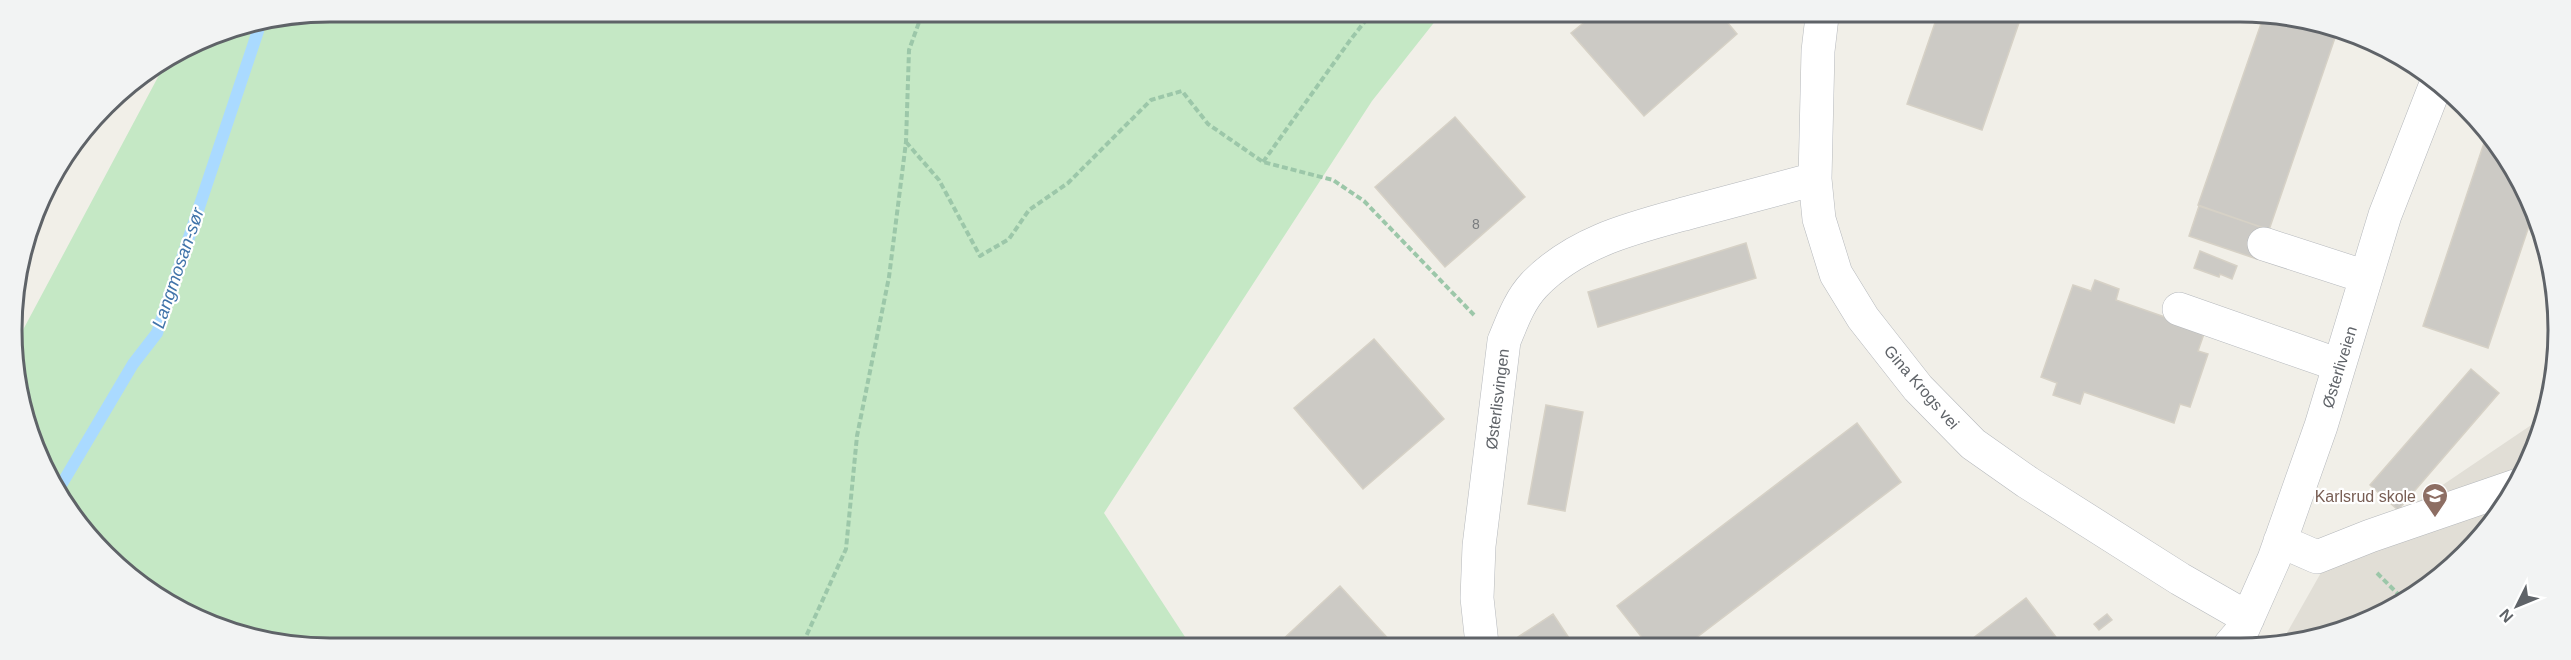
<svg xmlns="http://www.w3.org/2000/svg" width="2571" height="660" font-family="Arial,sans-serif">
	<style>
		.education { fill: #e1ded6 }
		.green { fill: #c5e8c5 }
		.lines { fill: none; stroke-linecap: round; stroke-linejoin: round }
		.stream { stroke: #aadaff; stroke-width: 12 }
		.building { fill: #cccac5; stroke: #d6d1c6; stroke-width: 1.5 }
		.minor-casing { stroke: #b5b8bc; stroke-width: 34 }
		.path { stroke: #9cc7a9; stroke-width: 4; stroke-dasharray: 6 3; stroke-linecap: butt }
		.minor { stroke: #fff; stroke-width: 33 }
		.labels { text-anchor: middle; stroke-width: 4.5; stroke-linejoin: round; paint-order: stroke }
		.number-label { font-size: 14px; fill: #7a7d7f }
		.street-label { font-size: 16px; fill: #5f6368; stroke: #fff }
		.education-label { font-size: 16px; fill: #785e54; stroke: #fff; text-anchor: end }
		.water-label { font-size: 18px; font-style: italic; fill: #4174aa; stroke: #fff }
		.rim { fill: none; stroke: #5f6368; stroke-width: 3 }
	</style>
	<rect width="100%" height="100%" fill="#f1efe8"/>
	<path class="education" d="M2543,417L2517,489L2451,569L2381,615L2280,645L2344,532L2413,505Z"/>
	<path class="green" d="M330,12L1440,15L1372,101L1104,513L1189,643L268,642L171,605L78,524L23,413L16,343L166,62L209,36Z"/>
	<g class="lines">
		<path class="stream" d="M60,487L133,364L157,333L258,31"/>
	</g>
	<path class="building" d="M1592,16H1722L1737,34L1644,116L1571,33Z
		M1937,17H2021L1982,130L1907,104Z
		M2263,18H2303L2337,32L2269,230L2198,205Z
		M1455,117L1525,197L1445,267L1375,187Z
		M2485,140L2496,144L2505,153L2532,217L2488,348L2423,326Z
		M2199,206L2267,229L2257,259L2189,236Z
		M1746,243L1756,278L1598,327L1588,292Z
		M2200,251L2237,266L2232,279L2220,274L2219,277L2194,268Z
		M2095,280L2119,289L2116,300L2205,331L2198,351L2208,354L2190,407L2180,404L2174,423L2084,392L2080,404L2053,395L2057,383L2041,377L2073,285L2091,291Z
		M1374,339L1444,419L1363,489L1294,408Z
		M2471,369L2499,393L2398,510L2370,485Z
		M1546,405L1583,412L1565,511L1528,504Z
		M1857,423L1901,482L1688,644H1647L1617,606Z
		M1340,586L1393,644H1278Z
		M2026,598L2062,645H1964Z
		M1553,614L1573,644H1522L1518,637Z
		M2107,614L2112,620L2099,630L2094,624Z"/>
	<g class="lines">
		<defs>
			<path id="minor" d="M1822,17L1818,51L1815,179L1819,219L1836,274L1863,318L1918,388L1973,444L2027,482L2180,579L2248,618
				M2264,244L2366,277
				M2179,309L2339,365
				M2280,541L2317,557L2370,536L2518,485
				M1482,644L1477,598L1479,546L1504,341C1512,322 1519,301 1534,285C1577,240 1637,227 1695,211C1735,200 1775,190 1815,179
				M2230,645L2242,631L2274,559L2321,426L2385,215L2436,84"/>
		</defs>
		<use href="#minor" class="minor-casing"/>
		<path class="path" d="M906,142L939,180L980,256L1009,239L1029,210L1068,183L1151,100L1182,91L1208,124L1263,162L1333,180L1364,201L1474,315
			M1263,162L1351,39L1370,15
			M2377,573L2404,600
			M803,643L846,549L857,436L889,277L906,142L909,50L922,14"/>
		<use href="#minor" class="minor"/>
	</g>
	<defs>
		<symbol id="school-pin" viewBox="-11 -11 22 30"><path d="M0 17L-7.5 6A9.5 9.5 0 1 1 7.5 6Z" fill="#8d6e63" stroke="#fff"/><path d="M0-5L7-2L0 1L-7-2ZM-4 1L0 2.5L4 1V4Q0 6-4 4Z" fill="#fff"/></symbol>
	</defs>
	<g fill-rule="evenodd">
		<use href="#school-pin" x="2420" y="481" width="30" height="40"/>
	</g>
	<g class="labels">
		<g class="number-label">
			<text x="1476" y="229">8</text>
		</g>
		<g class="street-label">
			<text transform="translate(2339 367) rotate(-73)" y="6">Østerliveien</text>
			<text transform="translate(1922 387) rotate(49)" y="6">Gina Krogs vei</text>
			<text transform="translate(1497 399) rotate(-83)" y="6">Østerlisvingen</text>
		</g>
		<g class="education-label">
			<text x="2416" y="502">Karlsrud skole</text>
		</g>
		<g class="water-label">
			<text transform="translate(178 268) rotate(-71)" y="6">Langmosan-sør</text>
		</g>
	</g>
	<path d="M0 0H2571V660H0ZM330 22H2240A308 308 0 0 1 2548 330V330A308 308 0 0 1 2240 638H330A308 308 0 0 1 22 330V330A308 308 0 0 1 330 22Z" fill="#f2f3f3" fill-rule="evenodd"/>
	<path class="rim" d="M330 22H2240A308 308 0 0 1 2548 330V330A308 308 0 0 1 2240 638H330A308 308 0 0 1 22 330V330A308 308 0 0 1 330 22Z"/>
	<g transform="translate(2517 606) rotate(227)" stroke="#ffffff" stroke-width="4.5" paint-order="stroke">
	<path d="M0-4.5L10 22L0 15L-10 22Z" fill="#5f6368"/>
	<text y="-9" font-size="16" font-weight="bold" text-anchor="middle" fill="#5f6368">N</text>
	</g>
</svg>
